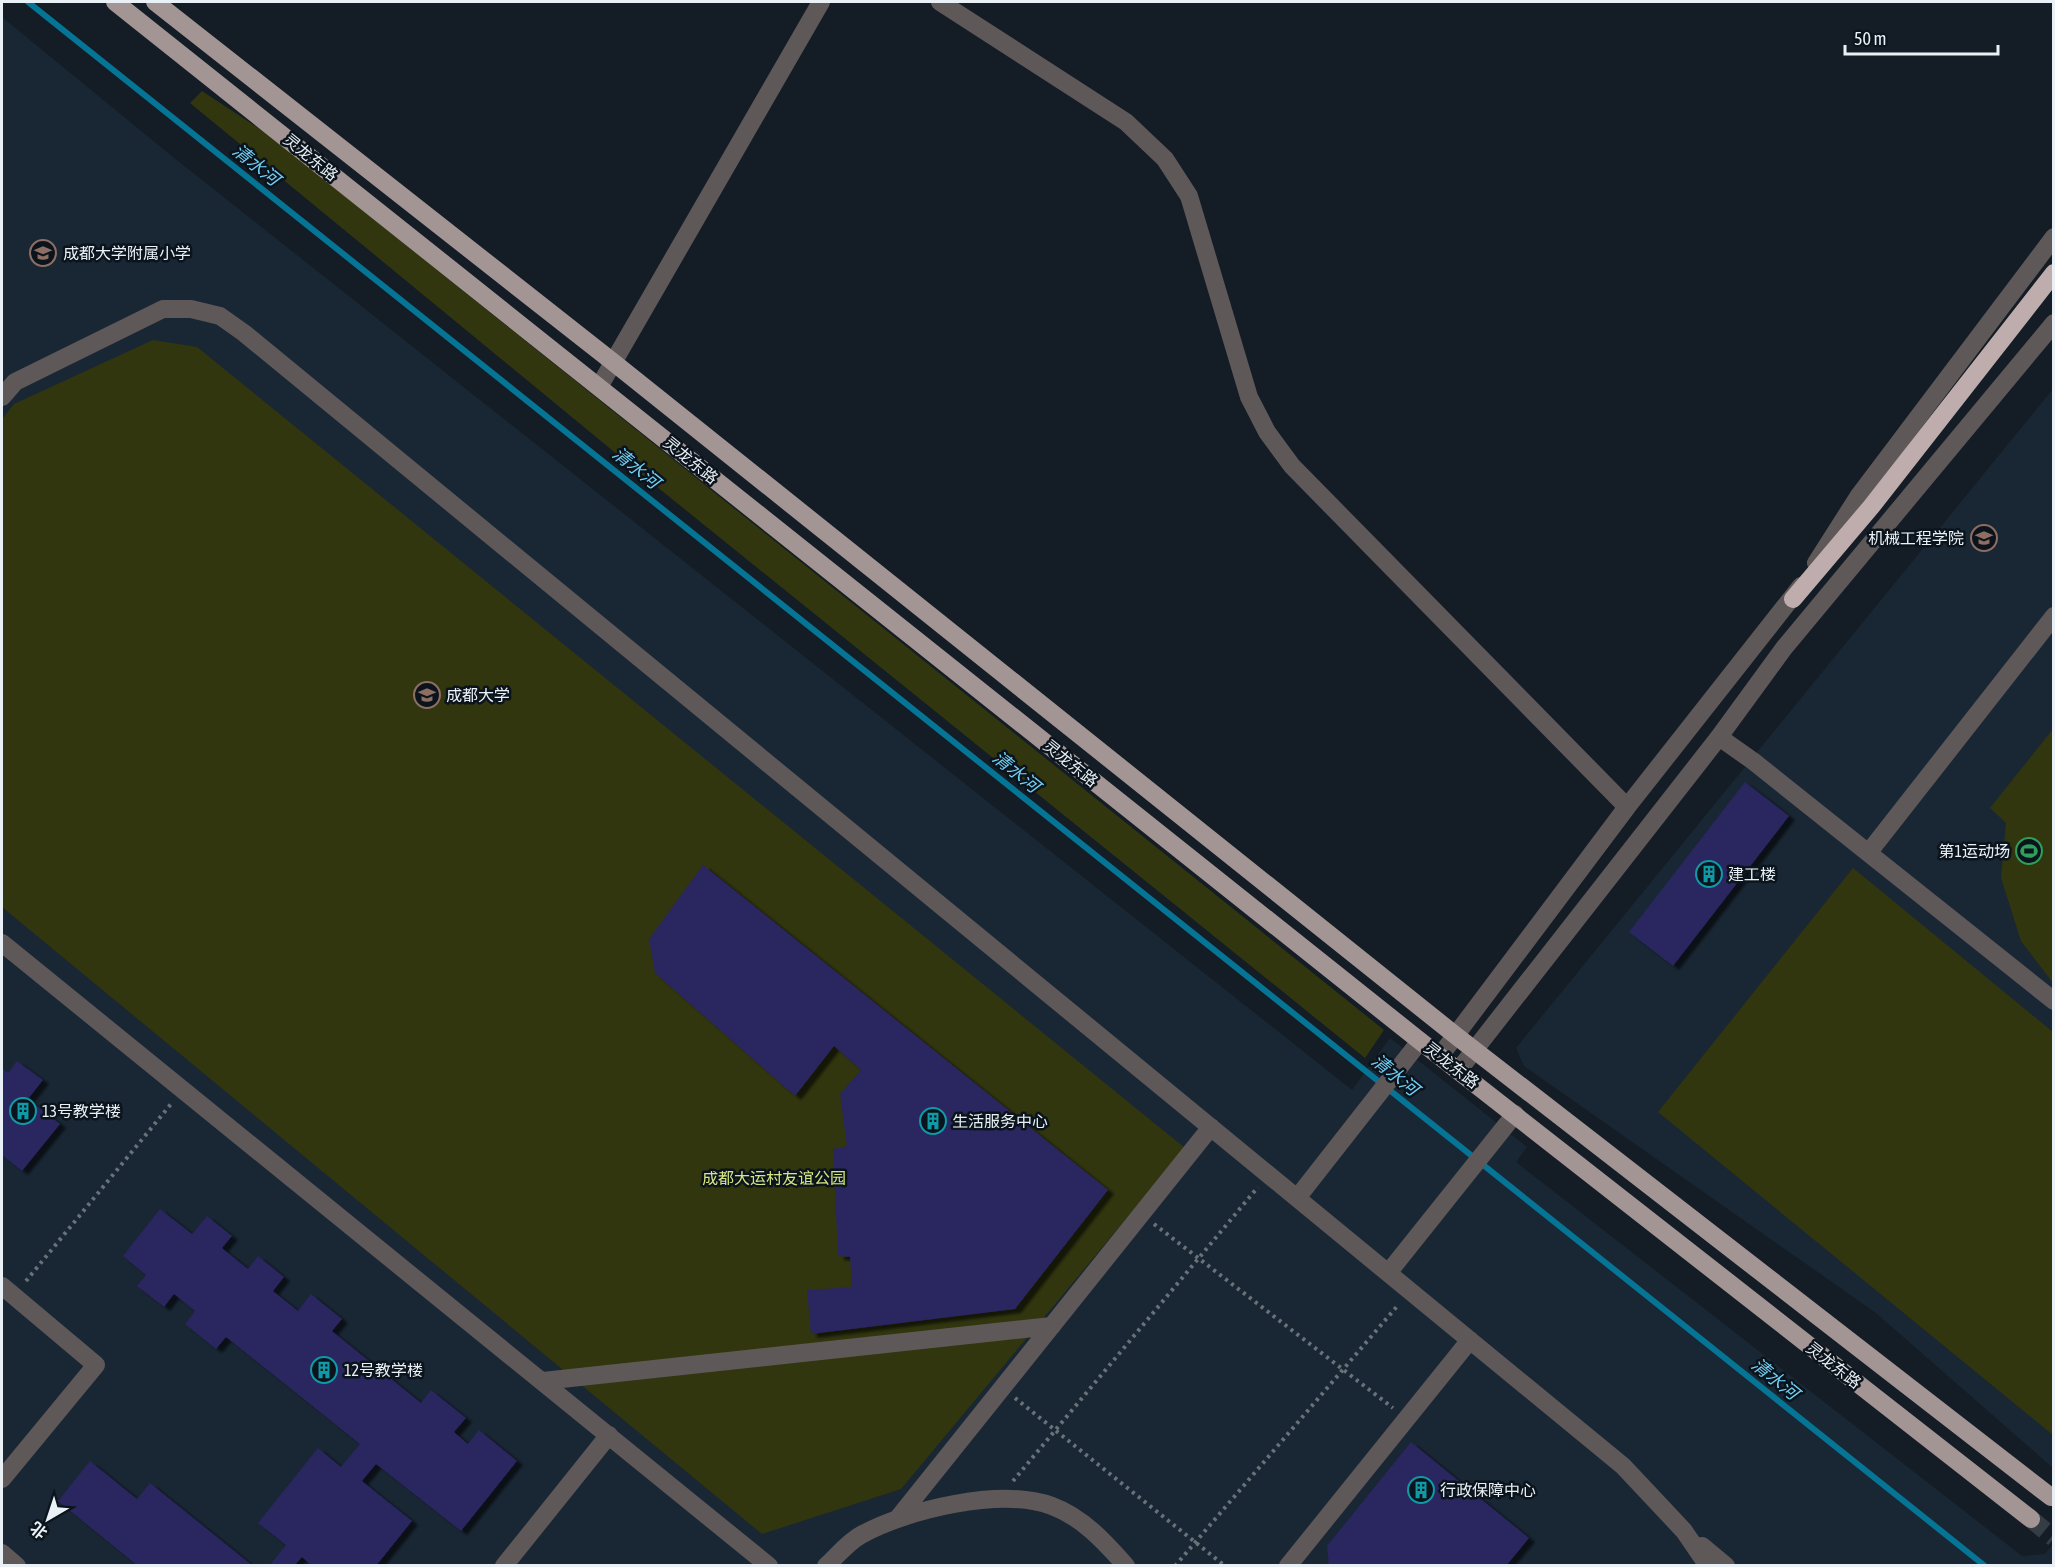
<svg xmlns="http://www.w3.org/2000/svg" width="2055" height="1567" font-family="'Asap Condensed','Noto Sans SC',sans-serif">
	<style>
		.built { fill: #192734 }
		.green { fill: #31360e }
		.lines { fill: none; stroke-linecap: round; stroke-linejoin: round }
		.stream { stroke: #067495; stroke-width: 6 }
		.building { fill: #2a255e; filter: url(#shadow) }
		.major-tunnel { stroke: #343d44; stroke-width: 18; stroke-dasharray: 18 9; stroke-linecap: butt }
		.path { stroke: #6a7279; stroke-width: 4; stroke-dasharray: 3 4.5; stroke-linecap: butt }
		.minor { stroke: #5f5858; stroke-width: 18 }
		.major { stroke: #a39594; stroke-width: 18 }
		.highway { stroke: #beadac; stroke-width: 18 }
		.labels { text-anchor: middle; stroke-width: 5; stroke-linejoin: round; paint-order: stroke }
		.street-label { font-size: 16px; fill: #eaf1f6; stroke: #0b141c }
		.poi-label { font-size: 16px; fill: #eaf1f6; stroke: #0b141c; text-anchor: start }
		.park-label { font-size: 16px; fill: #d6e680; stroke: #0b141c }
		.water-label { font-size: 18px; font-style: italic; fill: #73d0f5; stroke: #0b141c }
	</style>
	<defs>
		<filter id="shadow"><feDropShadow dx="6" dy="4" stdDeviation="1.5" flood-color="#0009"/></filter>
	</defs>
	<rect width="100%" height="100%" fill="#141d25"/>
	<path class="built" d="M2,17L168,153L1352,1090L1390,1038L1527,1147L1516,1162L2022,1556L2045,1554L2053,1544V1565H2Z
		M2053,389V1468L1876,1313L1524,1066L1516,1048Z"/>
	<path class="green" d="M202,91L269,135L1384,1030L1365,1058L641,474L190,103Z
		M153,340L197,347L1185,1148L901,1489L762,1534L2,907V419L14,404Z
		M2053,729V983L2021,941L2001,878L2006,823L1990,808Z
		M1853,868L2053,1032V1435L1658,1112Z"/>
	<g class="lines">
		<path class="stream" d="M28,2L1985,1566"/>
	</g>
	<path class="building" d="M1745,782L1789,816L1673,966L1629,932Z
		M703,865L1108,1190L1015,1309L811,1334L807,1290L852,1287L850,1257L838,1256L833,1149L847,1146L840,1094L861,1070L834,1046L795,1096L655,973L649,939Z
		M17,1061L43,1080L28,1099L60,1124L22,1171L2,1155V1068L8,1073Z
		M160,1209L192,1234L207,1216L232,1236L222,1248L248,1269L258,1256L284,1277L273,1291L298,1311L311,1294L342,1319L332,1331L421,1403L431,1390L466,1418L454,1432L468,1444L479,1430L517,1461L461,1531L376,1464L362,1481L412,1521L376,1566H312L302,1557L294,1566H269L286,1545L258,1523L318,1448L341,1467L360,1444L226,1337L216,1349L185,1324L195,1311L174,1294L164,1307L137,1286L146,1275L123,1256Z
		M1411,1442L1529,1538L1506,1566H1329L1327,1546Z
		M90,1461L137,1499L150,1483L253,1566H138L58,1501Z"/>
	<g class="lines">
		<path class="major-tunnel" d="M2031,1519L2054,1538"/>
		<path class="path" d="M1154,1224L1393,1408
			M26,1281L171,1104
			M1015,1398L1225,1566
			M1013,1481L1258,1187
			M1175,1566L1399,1304"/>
		<path class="minor" d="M940,2L1126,122L1165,159L1189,196L1249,397L1267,432L1292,466L1627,807
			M599,387L821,2
			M2,397L15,382L163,309H191L220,316L244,333L1623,1466L1684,1531L1708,1566
			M1816,563L1858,497L2054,237
			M1719,737L1753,761L2054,1001
			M1869,852L2054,616
			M2,943L769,1566
			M1440,1056L1627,807L1801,586
			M1458,1071L1719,737L1784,648L2054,323
			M1297,1198L1420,1041
			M1388,1273L1515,1114
			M2,1286L96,1365L2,1479
			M543,1381L1052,1326
			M898,1518L1211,1127
			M1702,1546L1726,1566
			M2,1553L17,1566
			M504,1566L609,1435
			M826,1566C837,1556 848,1542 861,1535C906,1510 1001,1487 1052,1506C1082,1517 1105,1542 1126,1566
			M1288,1566L1470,1340"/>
		<path class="major" d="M115,2L1420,1041L2031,1519
			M155,2L613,362L1455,1035L2051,1497"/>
		<path class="highway" d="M1793,599L1871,507L2054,273"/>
	</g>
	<defs>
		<symbol id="school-ring" viewBox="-11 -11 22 22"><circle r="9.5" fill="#0b141c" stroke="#8d6e63" stroke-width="1.5"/><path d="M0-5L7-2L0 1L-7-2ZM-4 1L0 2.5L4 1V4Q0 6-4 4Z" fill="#8d6e63"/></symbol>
		<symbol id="university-ring" viewBox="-11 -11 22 22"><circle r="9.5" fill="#0b141c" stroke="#8d6e63" stroke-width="1.5"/><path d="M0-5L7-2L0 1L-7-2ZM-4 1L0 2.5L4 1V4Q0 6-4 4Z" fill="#8d6e63"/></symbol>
		<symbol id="stadium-ring" viewBox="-11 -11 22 22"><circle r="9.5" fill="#0b141c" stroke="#2e9e5b" stroke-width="1.5"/><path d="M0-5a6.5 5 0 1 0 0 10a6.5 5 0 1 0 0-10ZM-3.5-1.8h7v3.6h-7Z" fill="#2e9e5b"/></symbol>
		<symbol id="building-ring" viewBox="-11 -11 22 22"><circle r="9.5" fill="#0b141c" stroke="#0f9aa8" stroke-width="1.5"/><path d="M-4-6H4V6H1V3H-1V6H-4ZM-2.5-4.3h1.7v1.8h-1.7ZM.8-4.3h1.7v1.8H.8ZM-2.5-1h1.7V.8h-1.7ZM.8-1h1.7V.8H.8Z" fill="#0f9aa8"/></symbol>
	</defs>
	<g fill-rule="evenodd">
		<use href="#school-ring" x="28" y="238" width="30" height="30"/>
		<use href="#university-ring" x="1969" y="523" width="30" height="30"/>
		<use href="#university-ring" x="412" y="680" width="30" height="30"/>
		<use href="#stadium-ring" x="2014" y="836" width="30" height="30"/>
		<use href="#building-ring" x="1694" y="859" width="30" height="30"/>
		<use href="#building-ring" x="8" y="1096" width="30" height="30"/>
		<use href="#building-ring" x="918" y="1106" width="30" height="30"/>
		<use href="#building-ring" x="309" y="1355" width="30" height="30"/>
		<use href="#building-ring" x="1406" y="1475" width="30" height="30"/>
	</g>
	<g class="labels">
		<g class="street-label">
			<text transform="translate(311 157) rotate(39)" y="6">灵龙东路</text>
			<text transform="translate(691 460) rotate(39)" y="6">灵龙东路</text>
			<text transform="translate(1071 763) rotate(39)" y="6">灵龙东路</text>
			<text transform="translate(1452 1065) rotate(38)" y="6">灵龙东路</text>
			<text transform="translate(1834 1365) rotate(38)" y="6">灵龙东路</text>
		</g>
		<g class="poi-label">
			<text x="63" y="259">成都大学附属小学</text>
			<text x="1964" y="544" text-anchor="end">机械工程学院</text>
			<text x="446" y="701">成都大学</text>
			<text x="2010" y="857" text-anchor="end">第1运动场</text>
			<text x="1728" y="880">建工楼</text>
			<text x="42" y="1117">13号教学楼</text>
			<text x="952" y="1127">生活服务中心</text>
			<text x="344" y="1376">12号教学楼</text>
			<text x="1440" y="1496">行政保障中心</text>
		</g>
		<g class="park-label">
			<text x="774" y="1184">成都大运村友谊公园</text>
		</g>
		<g class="water-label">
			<text transform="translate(256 165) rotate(39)" y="6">清水河</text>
			<text transform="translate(636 468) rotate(39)" y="6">清水河</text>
			<text transform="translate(1016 772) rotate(39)" y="6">清水河</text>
			<text transform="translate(1395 1075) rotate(39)" y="6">清水河</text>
			<text transform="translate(1775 1379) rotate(39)" y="6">清水河</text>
		</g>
	</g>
	<rect width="2055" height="1567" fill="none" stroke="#eaf1f6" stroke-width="6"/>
	<g transform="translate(48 1519) rotate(219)" stroke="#0b141c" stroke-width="4.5" paint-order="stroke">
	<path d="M0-4.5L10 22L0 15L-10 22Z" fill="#eaf1f6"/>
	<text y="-9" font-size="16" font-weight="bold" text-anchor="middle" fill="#eaf1f6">北</text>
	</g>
	<path d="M1845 45v9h153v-9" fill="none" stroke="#eaf1f6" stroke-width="3"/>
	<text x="1854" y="45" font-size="18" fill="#eaf1f6" stroke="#0b141c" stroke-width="4.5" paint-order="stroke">50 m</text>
</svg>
